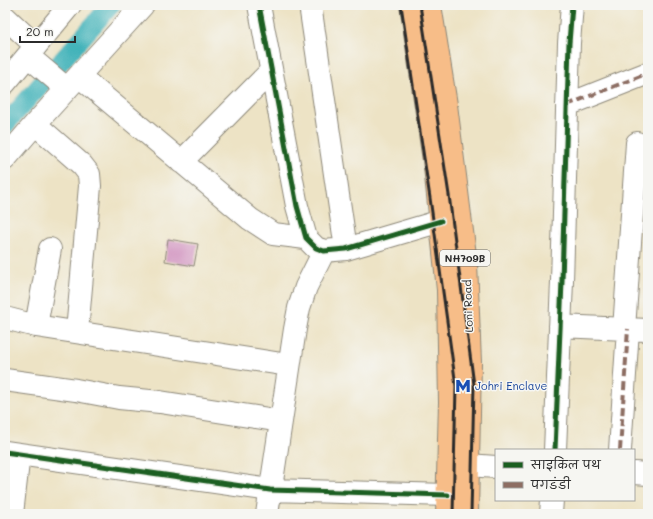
<svg xmlns="http://www.w3.org/2000/svg" width="653" height="519" font-family="Mali,'Playpen Sans Deva',sans-serif">
	<style>
		.lines { fill: none; stroke-linecap: round; stroke-linejoin: round }
		.canal { stroke: #43b3ba; stroke-width: 19 }
		.building { fill: #d193c0 }
		.minor-casing { stroke: #8c8778; stroke-width: 24 }
		.highway-casing { stroke: #8c8778; stroke-width: 24 }
		.minor { stroke: #fff; stroke-width: 22 }
		.highway { stroke: #f7bd88; stroke-width: 22 }
		.rail { stroke: #2b2b2b; stroke-width: 3 }
		.quiet { stroke: #8d6e63; stroke-width: 4; stroke-dasharray: 8 4; stroke-linecap: butt }
		.cycleway-casing { stroke: #f6f6f2; stroke-width: 8 }
		.cycleway { stroke: #1b5e20; stroke-width: 5 }
		.labels { text-anchor: middle; stroke-width: 3; stroke-linejoin: round; paint-order: stroke }
		.shield { fill: #f6f6f2; stroke: #686867; stroke-width: 1 }
		.shield-label { font-size: 10px; font-weight: bold; fill: #2b2b2b }
		.street-label { font-size: 11px; fill: #2b2b2b; stroke: #f6f6f2 }
		.transit-label { font-size: 11px; fill: #164399; stroke: #f6f6f2; text-anchor: start }
	</style>
	<rect width="100%" height="100%" fill="#f6f6f2"/>
	<filter id="ink" filterUnits="userSpaceOnUse"><feTurbulence type="fractalNoise" baseFrequency=".025" numOctaves="2"/><feDisplacementMap in="SourceGraphic" scale="8" xChannelSelector="R" yChannelSelector="G"/><feConvolveMatrix kernelMatrix="1 2 1 2 8 2 1 2 1" color-interpolation-filters="sRGB"/></filter>
	<filter id="wash" filterUnits="userSpaceOnUse"><feTurbulence type="fractalNoise" baseFrequency=".012" numOctaves="4" result="noise"/><feDisplacementMap in="SourceGraphic" scale="16" xChannelSelector="R" yChannelSelector="G"/><feGaussianBlur stdDeviation="0.9" result="paint"/><feColorMatrix in="noise" values="0 0 0 0 0 0 0 0 0 0 0 0 0 0 0 0 0 1.4 0 .05"/><feComposite in="paint" operator="in"/></filter>
	<g filter="url(#wash)">
		<rect width="100%" height="100%" fill="#ede3c5"/>
		<g class="lines">
			<path class="canal" d="M5,125L111,5"/>
		</g>
		<g id="blocks">
			<path class="building" d="M168,239L198,244L194,266L165,261Z"/>
		</g>
	</g>
	<g filter="url(#ink)">
		<use href="#blocks" fill-opacity="0" stroke="#8c8778" stroke-width="1"/>
		<g class="lines">
			<defs>
				<path id="minor" d="M259,5L297,206L306,238L316,248L324,251L346,249L441,221
					M310,5L346,249
					M5,17L36,46
					M28,56L67,89
					M79,76L250,219L273,234L306,238
					M5,83L70,5
					M567,105L648,73
					M35,124L82,165L89,174L90,186L77,332
					M5,159L35,124L143,5
					M181,162L271,71
					M5,318L36,326L288,365
					M36,326L50,249
					M560,326L648,330
					M624,329L637,143L648,153
					M5,380L76,390L119,398L160,402L281,421
					M555,450L562,281L569,43L572,5
					M620,450L628,329
					M5,452L270,490L448,495
					M468,465L496,467
					M634,473L648,474
					M12,514L19,454
					M267,514L295,329L299,308L306,287L324,251
					M551,514L552,500"/>
				<path id="highway" d="M411,5L435,167L448,290L450,402L447,514
					M430,5L446,105L466,263L470,363L467,514"/>
			</defs>
			<use href="#minor" class="minor-casing"/>
			<use href="#highway" class="highway-casing"/>
			<use href="#minor" class="minor"/>
			<use href="#highway" class="highway"/>
			<path class="rail" d="M401,5L430,198L456,386L453,514
				M420,5L449,195L474,385L471,514"/>
			<path class="quiet" d="M567,105L648,73
				M620,450L628,329"/>
			<defs>
				<path id="cycleway" d="M259,5L297,206L306,238L316,248L324,251L346,249L441,221
					M555,450L562,281L569,43L572,5
					M5,452L270,490L448,495"/>
			</defs>
			<use href="#cycleway" class="cycleway-casing"/>
			<use href="#cycleway" class="cycleway"/>
		</g>
	</g>
	<defs>
		<symbol id="metro-bare" viewBox="-9 -9 18 18"><path d="M-5.5 5V-5H-3L0 0L3-5H5.5V5H3V-.5L0 4L-3-.5V5Z" fill="#1a4fb4" stroke="#f6f6f2" stroke-width="2.5" paint-order="stroke"/></symbol>
	</defs>
	<g fill-rule="evenodd">
		<use href="#metro-bare" x="452" y="375" width="22" height="22"/>
	</g>
	<g class="labels">
		<rect class="shield" x="440" y="250" width="50" height="16" rx="3"/>
		<g class="shield-label">
			<text x="465" y="262">NH709B</text>
		</g>
		<g class="street-label">
			<text transform="translate(468 306) rotate(-92)" y="4">Loni Road</text>
		</g>
		<g class="transit-label">
			<text x="475" y="390">Johri Enclave</text>
		</g>
	</g>
	<rect width="653" height="519" fill="none" stroke="#f6f6f2" stroke-width="20"/>
	<rect x="495" y="449" width="140" height="52" fill="#f6f6f2" stroke="#a5a5a2"/>
	<rect x="503" y="462" width="20" height="6" fill="#1b5e20" stroke="#a5a5a2"/>
	<text x="531" y="469" font-size="12" fill="#2b2b2b">साइकिल पथ</text>
	<rect x="503" y="482" width="20" height="6" fill="#8d6e63" stroke="#a5a5a2"/>
	<text x="531" y="489" font-size="12" fill="#2b2b2b">पगडंडी</text>
	<path d="M20 36v6h55v-6" fill="none" stroke="#2b2b2b" stroke-width="2"/>
	<text x="26" y="36" font-size="12" fill="#2b2b2b" stroke="#f6f6f2" stroke-width="3" paint-order="stroke">20 m</text>
</svg>
